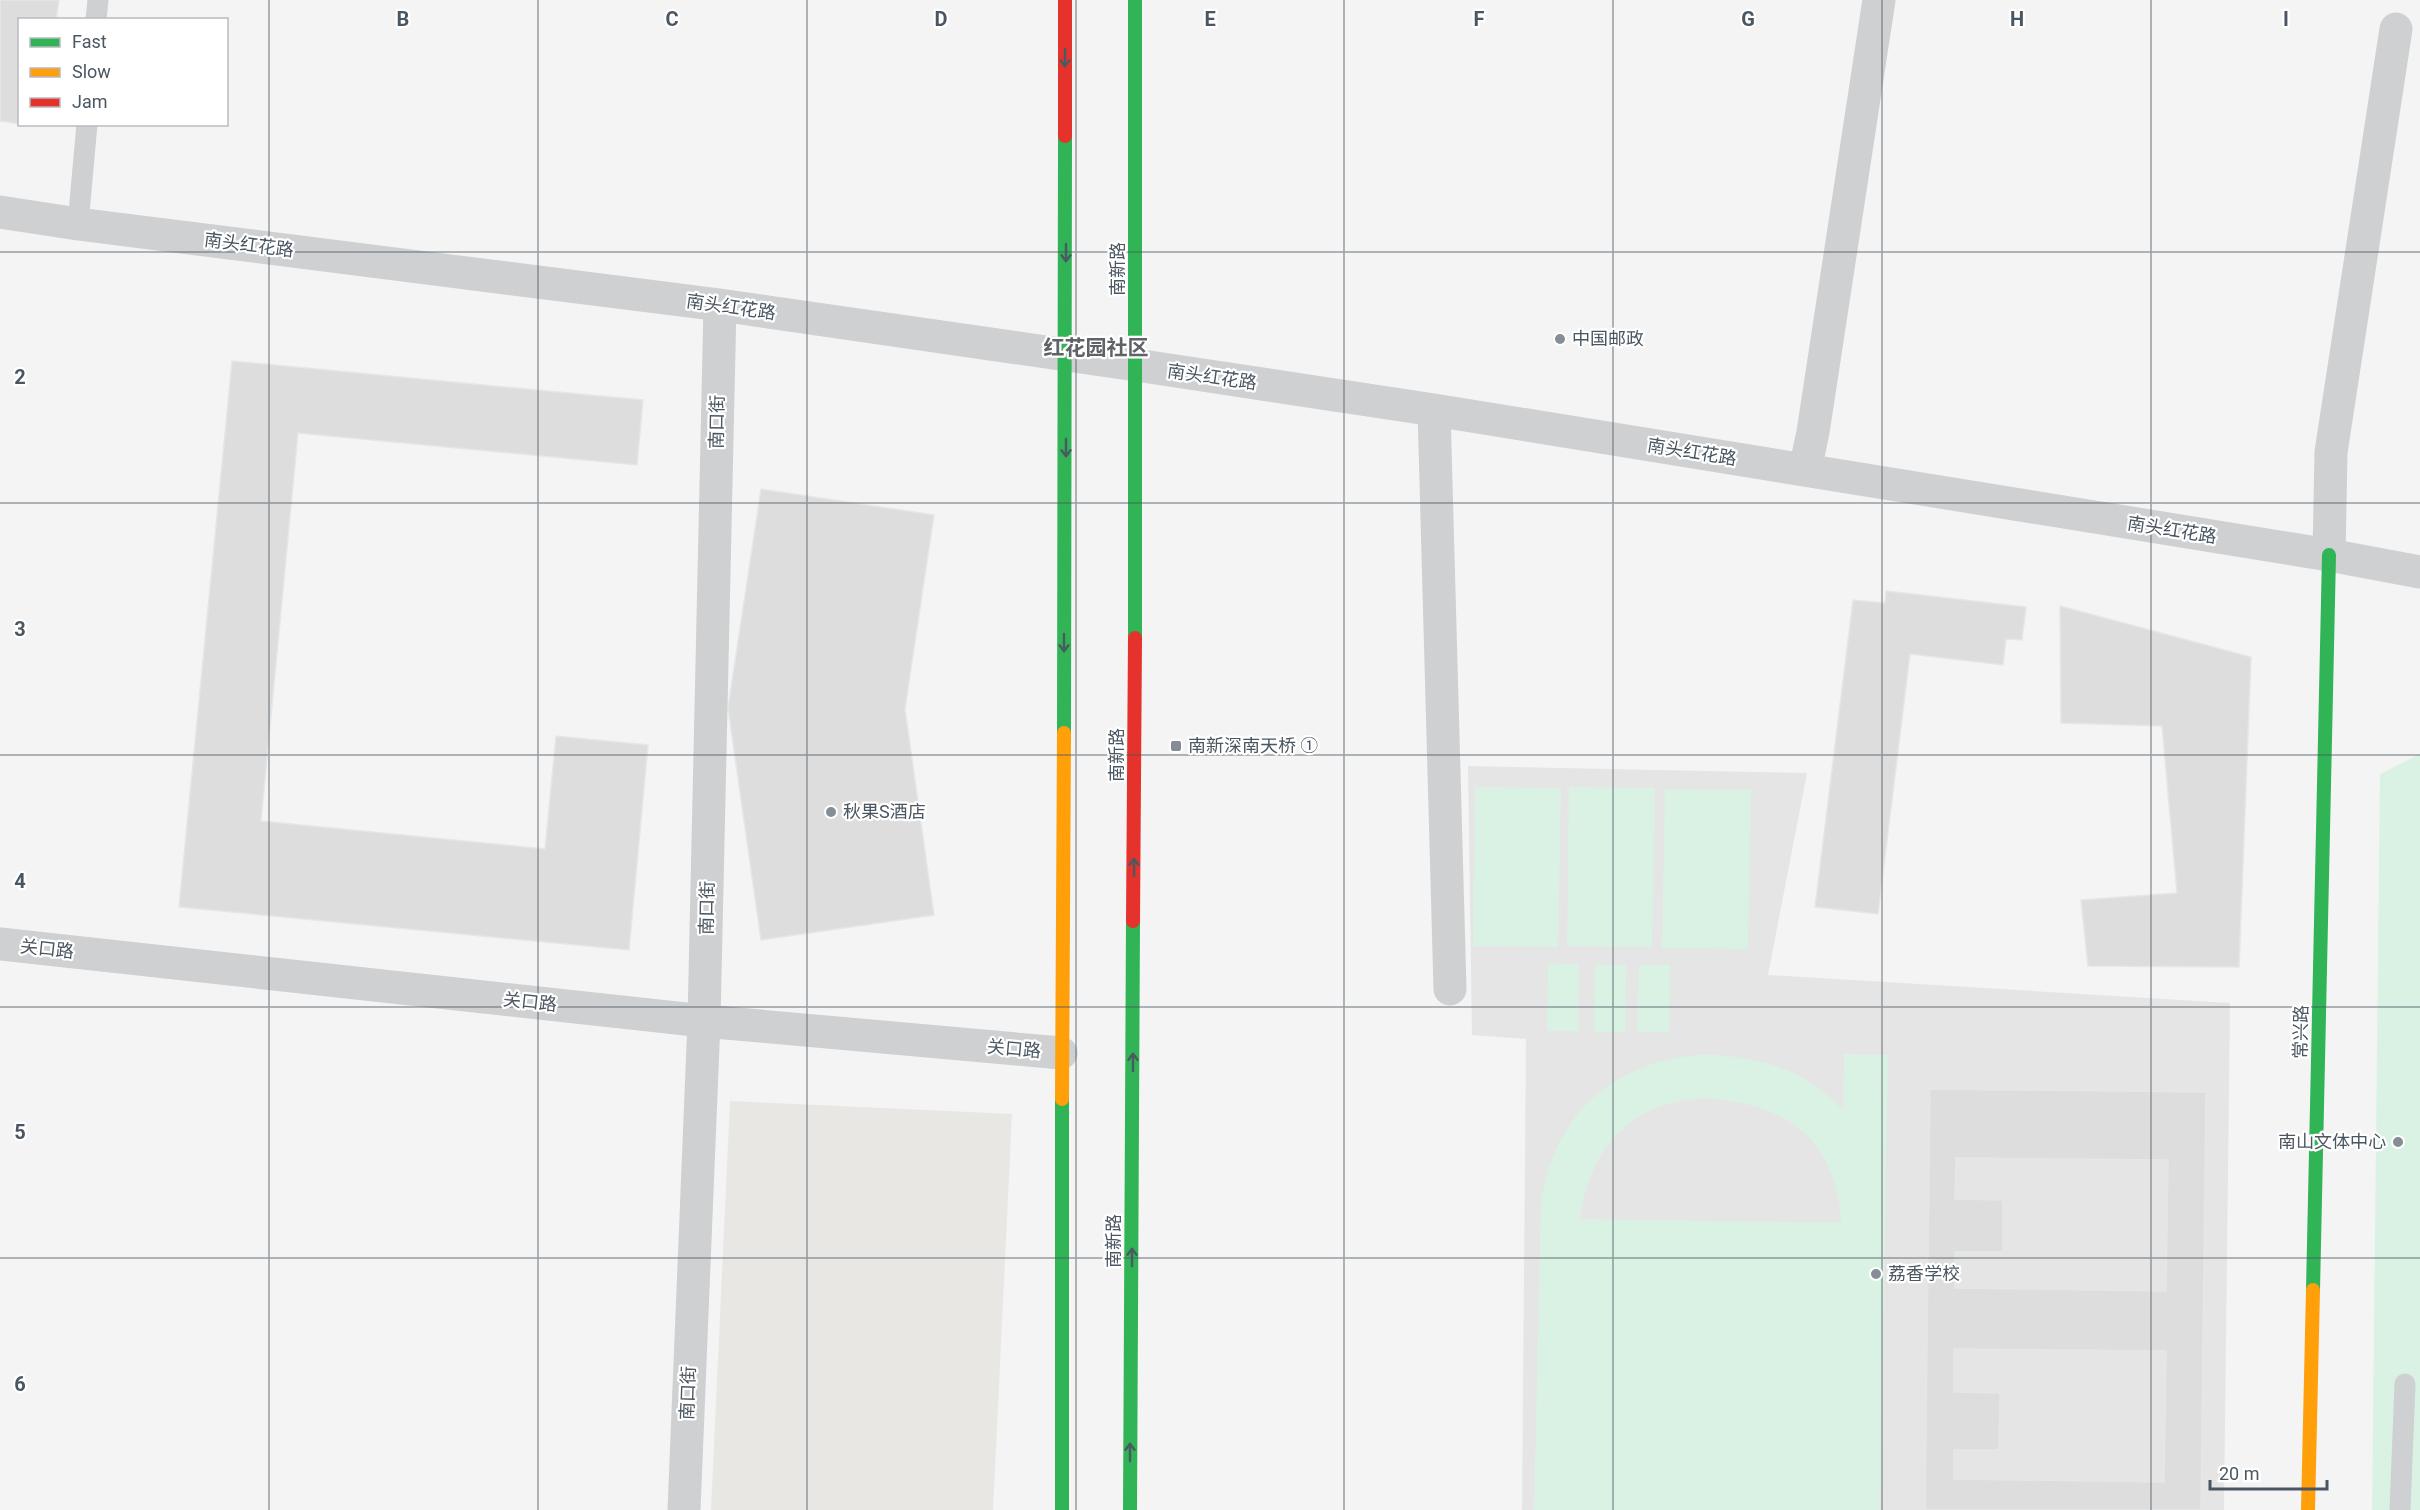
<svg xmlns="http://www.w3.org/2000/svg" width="2420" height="1510" font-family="Roboto,'Noto Sans SC',sans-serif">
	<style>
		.commercial { fill: #e8e7e3 }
		.education { fill: #e6e5e6 }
		.green { fill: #d9f2e3; fill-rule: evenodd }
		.building { fill: #ddddde; stroke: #e5e6e7; stroke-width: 1.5; fill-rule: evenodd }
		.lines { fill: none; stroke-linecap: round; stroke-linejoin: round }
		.lane { stroke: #ced0d2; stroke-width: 21 }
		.street { stroke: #ced0d2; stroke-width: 33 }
		.fast { stroke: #30b455; stroke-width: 14 }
		.slow { stroke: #ff9f0a; stroke-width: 14 }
		.jam { stroke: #e5322d; stroke-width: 14 }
		.oneway { stroke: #495b60 }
		.grid { fill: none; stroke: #4a5661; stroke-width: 1.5; stroke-opacity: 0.55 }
		.poi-dot { fill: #868d94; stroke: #fff; stroke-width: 2 }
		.labels { text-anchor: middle; stroke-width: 4.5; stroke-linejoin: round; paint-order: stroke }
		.street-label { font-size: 18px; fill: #4a5661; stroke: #fff }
		.poi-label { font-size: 18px; fill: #4a5661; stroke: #fff; text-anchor: start }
		.quarter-label { font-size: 21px; font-weight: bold; fill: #5f6368; stroke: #fff }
		.grid-label { font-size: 20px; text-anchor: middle; font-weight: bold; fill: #4a5661; stroke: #fff; stroke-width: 4.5; stroke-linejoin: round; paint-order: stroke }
	</style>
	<rect width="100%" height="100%" fill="#f4f4f4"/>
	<path class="commercial" d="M730,1101L1012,1114L993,1510H711Z"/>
	<path class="education" d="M1468,766L1807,773L1768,975L2230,1003L2224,1510H1522L1526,1039L1472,1035Z"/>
	<path class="green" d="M2420,754V1510H2372L2380,774Z
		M1475,787L1561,788L1558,947L1473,946Z
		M1569,787L1655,788L1652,947L1567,946Z
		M1665,789L1751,790L1748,949L1662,948Z
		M1548,963L1579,964L1578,1031H1547Z
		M1595,965H1626L1625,1032H1594Z
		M1639,965H1670L1669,1032H1637Z
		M1707,1054C1764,1059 1801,1067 1843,1110L1844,1054L1888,1055L1880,1510H1534L1541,1203C1552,1131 1590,1083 1661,1061C1675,1057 1692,1056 1707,1054ZM1701,1098C1783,1102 1837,1136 1841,1223L1580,1219C1586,1176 1603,1137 1643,1114C1660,1104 1681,1101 1701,1098Z"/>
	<path class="building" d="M0,0H59L56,20H20V124L0,121Z
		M232,361L643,400L637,465L298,433L261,821L545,849L556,736L648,745L629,950L179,907Z
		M761,489L934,515L905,709L934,915L761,940L728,708Z
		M1886,591L2026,607L2022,640L2006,639L2003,665L1910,654L1878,914L1815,907L1853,600L1885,603Z
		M2060,606L2251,657L2239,967L2088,966L2081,900L2177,893L2162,726L2061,723Z
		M1930,1089L2206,1092L2201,1510H1925ZM1956,1158L2168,1160L2166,1291L1955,1288V1252H2003V1200L1955,1199ZM1954,1349L2166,1351L2164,1482L1954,1479V1450H1999L2000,1393L1954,1392Z"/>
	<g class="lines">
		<path class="lane" d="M96,20L98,0
			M78,224L87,124
			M2400,1510L2405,1384"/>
		<path class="street" d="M0,212L78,224L720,305L1136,365L1434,410L2329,555L2420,572
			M1434,410L1450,989
			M1805,470L1813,432L1879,0
			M2329,555L2331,452L2396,29
			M0,944L704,1021L1061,1053
			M684,1510L704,1021L720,305"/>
		<path class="fast" d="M1135,638V0
			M1064,733L1065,136
			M2313,1290L2329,555
			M1062,1510V1099
			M1130,1510L1133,921"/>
		<path class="slow" d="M1062,1099L1064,733
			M2308,1510L2313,1290"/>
		<path class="jam" d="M1065,0V136
			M1133,921L1135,638"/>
	</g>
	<defs><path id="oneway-shaft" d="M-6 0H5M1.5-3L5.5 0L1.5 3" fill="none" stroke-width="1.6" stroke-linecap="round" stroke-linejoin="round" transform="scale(1.5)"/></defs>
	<g class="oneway">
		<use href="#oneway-shaft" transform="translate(1065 58) rotate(90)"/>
		<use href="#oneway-shaft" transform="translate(1066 253) rotate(90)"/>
		<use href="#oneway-shaft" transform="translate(1066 448) rotate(90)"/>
		<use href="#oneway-shaft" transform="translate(1064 643) rotate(90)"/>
		<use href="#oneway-shaft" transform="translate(1134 867) rotate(-90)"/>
		<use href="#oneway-shaft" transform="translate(1133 1062) rotate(-90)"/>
		<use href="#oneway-shaft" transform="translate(1132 1257) rotate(-90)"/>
		<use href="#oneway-shaft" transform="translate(1130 1452) rotate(-90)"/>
	</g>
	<path class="grid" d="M269,0V1510M538,0V1510M807,0V1510M1076,0V1510M1344,0V1510M1613,0V1510M1882,0V1510M2151,0V1510M0,252H2420M0,503H2420M0,755H2420M0,1007H2420M0,1258H2420"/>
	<g class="poi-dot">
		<circle cx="1560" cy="339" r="6"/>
		<rect x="1170" y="740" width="12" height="12" rx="3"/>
		<circle cx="831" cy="812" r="6"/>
		<circle cx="2398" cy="1142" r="6"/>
		<circle cx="1876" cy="1274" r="6"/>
	</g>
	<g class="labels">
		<g class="street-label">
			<text transform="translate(249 245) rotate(7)" y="6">南头红花路</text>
			<text transform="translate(1118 269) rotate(-90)" y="6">南新路</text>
			<text transform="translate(731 307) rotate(8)" y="6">南头红花路</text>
			<text transform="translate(1212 377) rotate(8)" y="6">南头红花路</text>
			<text transform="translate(717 422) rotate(-89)" y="6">南口街</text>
			<text transform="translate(1692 452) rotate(9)" y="6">南头红花路</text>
			<text transform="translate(2172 530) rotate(9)" y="6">南头红花路</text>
			<text transform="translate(1117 755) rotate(-90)" y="6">南新路</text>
			<text transform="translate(707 908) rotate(-89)" y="6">南口街</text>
			<text transform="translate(47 949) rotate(6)" y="6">关口路</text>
			<text transform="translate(530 1002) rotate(6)" y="6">关口路</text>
			<text transform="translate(2301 1032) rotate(-89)" y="6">常兴路</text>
			<text transform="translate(1014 1049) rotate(5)" y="6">关口路</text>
			<text transform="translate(1114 1241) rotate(-90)" y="6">南新路</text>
			<text transform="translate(688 1393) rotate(-88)" y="6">南口街</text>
		</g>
		<g class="poi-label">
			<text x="1572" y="345">中国邮政</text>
			<text x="1188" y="752">南新深南天桥 ①</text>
			<text x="843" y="818">秋果S酒店</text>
			<text x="2386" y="1148" text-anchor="end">南山文体中心</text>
			<text x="1888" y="1280">荔香学校</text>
		</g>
		<g class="quarter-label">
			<text x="1096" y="355">红花园社区</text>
		</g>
	</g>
	<g class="grid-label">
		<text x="403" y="26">B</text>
		<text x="672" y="26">C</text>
		<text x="941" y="26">D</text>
		<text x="1210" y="26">E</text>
		<text x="1479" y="26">F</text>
		<text x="1748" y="26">G</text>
		<text x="2017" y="26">H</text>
		<text x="2286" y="26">I</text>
		<text x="20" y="384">2</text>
		<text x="20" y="636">3</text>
		<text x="20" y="888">4</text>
		<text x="20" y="1139">5</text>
		<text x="20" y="1391">6</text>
	</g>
	<rect x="18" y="18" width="210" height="108" fill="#ffffff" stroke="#b7bbc0" stroke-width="1.5"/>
	<rect x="30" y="38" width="30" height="9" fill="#30b455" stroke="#b7bbc0" stroke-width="1.5"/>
	<text x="72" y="48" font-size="18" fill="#4a5661">Fast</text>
	<rect x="30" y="68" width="30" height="9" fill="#ff9f0a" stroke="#b7bbc0" stroke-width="1.5"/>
	<text x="72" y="78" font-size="18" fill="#4a5661">Slow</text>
	<rect x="30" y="98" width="30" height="9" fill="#e5322d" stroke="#b7bbc0" stroke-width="1.5"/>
	<text x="72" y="108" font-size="18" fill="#4a5661">Jam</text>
	<path d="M2210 1480v9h117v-9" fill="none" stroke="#4a5661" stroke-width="3"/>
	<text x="2219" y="1480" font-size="18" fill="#4a5661" stroke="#ffffff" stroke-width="4.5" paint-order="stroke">20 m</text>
</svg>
